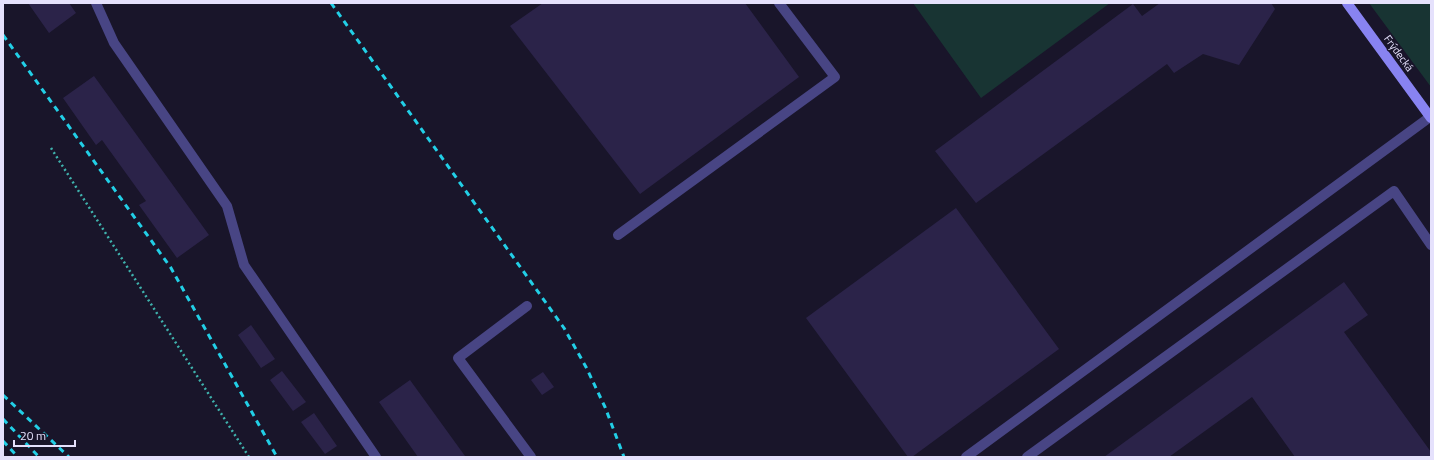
<svg xmlns="http://www.w3.org/2000/svg" width="1434" height="460" font-family="'Titillium Web',sans-serif">
	<style>
		.green { fill: #183433 }
		.building { fill: #2b2349 }
		.lines { fill: none; stroke-linecap: round; stroke-linejoin: round }
		.path { stroke: #3fb2ad; stroke-width: 2.5; stroke-dasharray: 2 3; stroke-linecap: butt }
		.service { stroke: #484584; stroke-width: 10 }
		.secondary { stroke: #8883f1; stroke-width: 10 }
		.rail { stroke: #22cfe6; stroke-width: 3; stroke-dasharray: 6 5; stroke-linecap: butt }
		.labels { text-anchor: middle; stroke-width: 3; stroke-linejoin: round; paint-order: stroke }
		.street-label { font-size: 11px; fill: #e5e1fc; stroke: #19152a }
	</style>
	<rect width="100%" height="100%" fill="#19152a"/>
	<path class="green" d="M913,3H1110L981,98Z
		M1369,3H1431V87Z"/>
	<path class="building" d="M28,3H69L76,13L49,33Z
		M543,3H745L799,77L640,194L510,26Z
		M1160,3H1271L1275,9L1239,65L1203,54L1174,73L1167,64L976,203L935,151L1133,4L1142,16Z
		M94,76L209,235L177,258L139,205L146,201L102,140L96,145L63,98Z
		M956,208L1059,349L912,457H908L806,318Z
		M1344,282L1368,315L1344,332L1431,452V457H1295L1252,397L1169,457H1104Z
		M251,325L275,359L261,368L238,335Z
		M282,371L306,402L293,411L270,380Z
		M543,372L554,387L542,395L531,380Z
		M410,380L465,456L464,457H418L379,402Z
		M314,413L337,446L325,454L301,422Z"/>
	<g class="lines">
		<path class="path" d="M51,148L249,457"/>
		<path class="service" d="M96,3L114,43L227,206L244,265L376,457
			M618,235L835,77L779,3
			M527,306L458,358L531,457
			M966,457L1430,117
			M1027,457L1394,191L1431,245"/>
		<path class="secondary" d="M1347,3L1431,118"/>
		<path class="rail" d="M331,3L564,328L586,367L605,407L624,457
			M3,35L171,268L277,457
			M3,395L69,457
			M3,419L39,457
			M3,441L18,457"/>
	</g>
	<g class="labels">
		<g class="street-label">
			<text transform="translate(1399 53) rotate(54)" y="4">Frýdecká</text>
		</g>
	</g>
	<rect width="1434" height="460" fill="none" stroke="#e5e1fc" stroke-width="8"/>
	<path d="M14 440v6h61v-6" fill="none" stroke="#e5e1fc" stroke-width="2"/>
	<text x="20" y="440" font-size="12" fill="#e5e1fc" stroke="#19152a" stroke-width="3" paint-order="stroke">20 m</text>
</svg>
